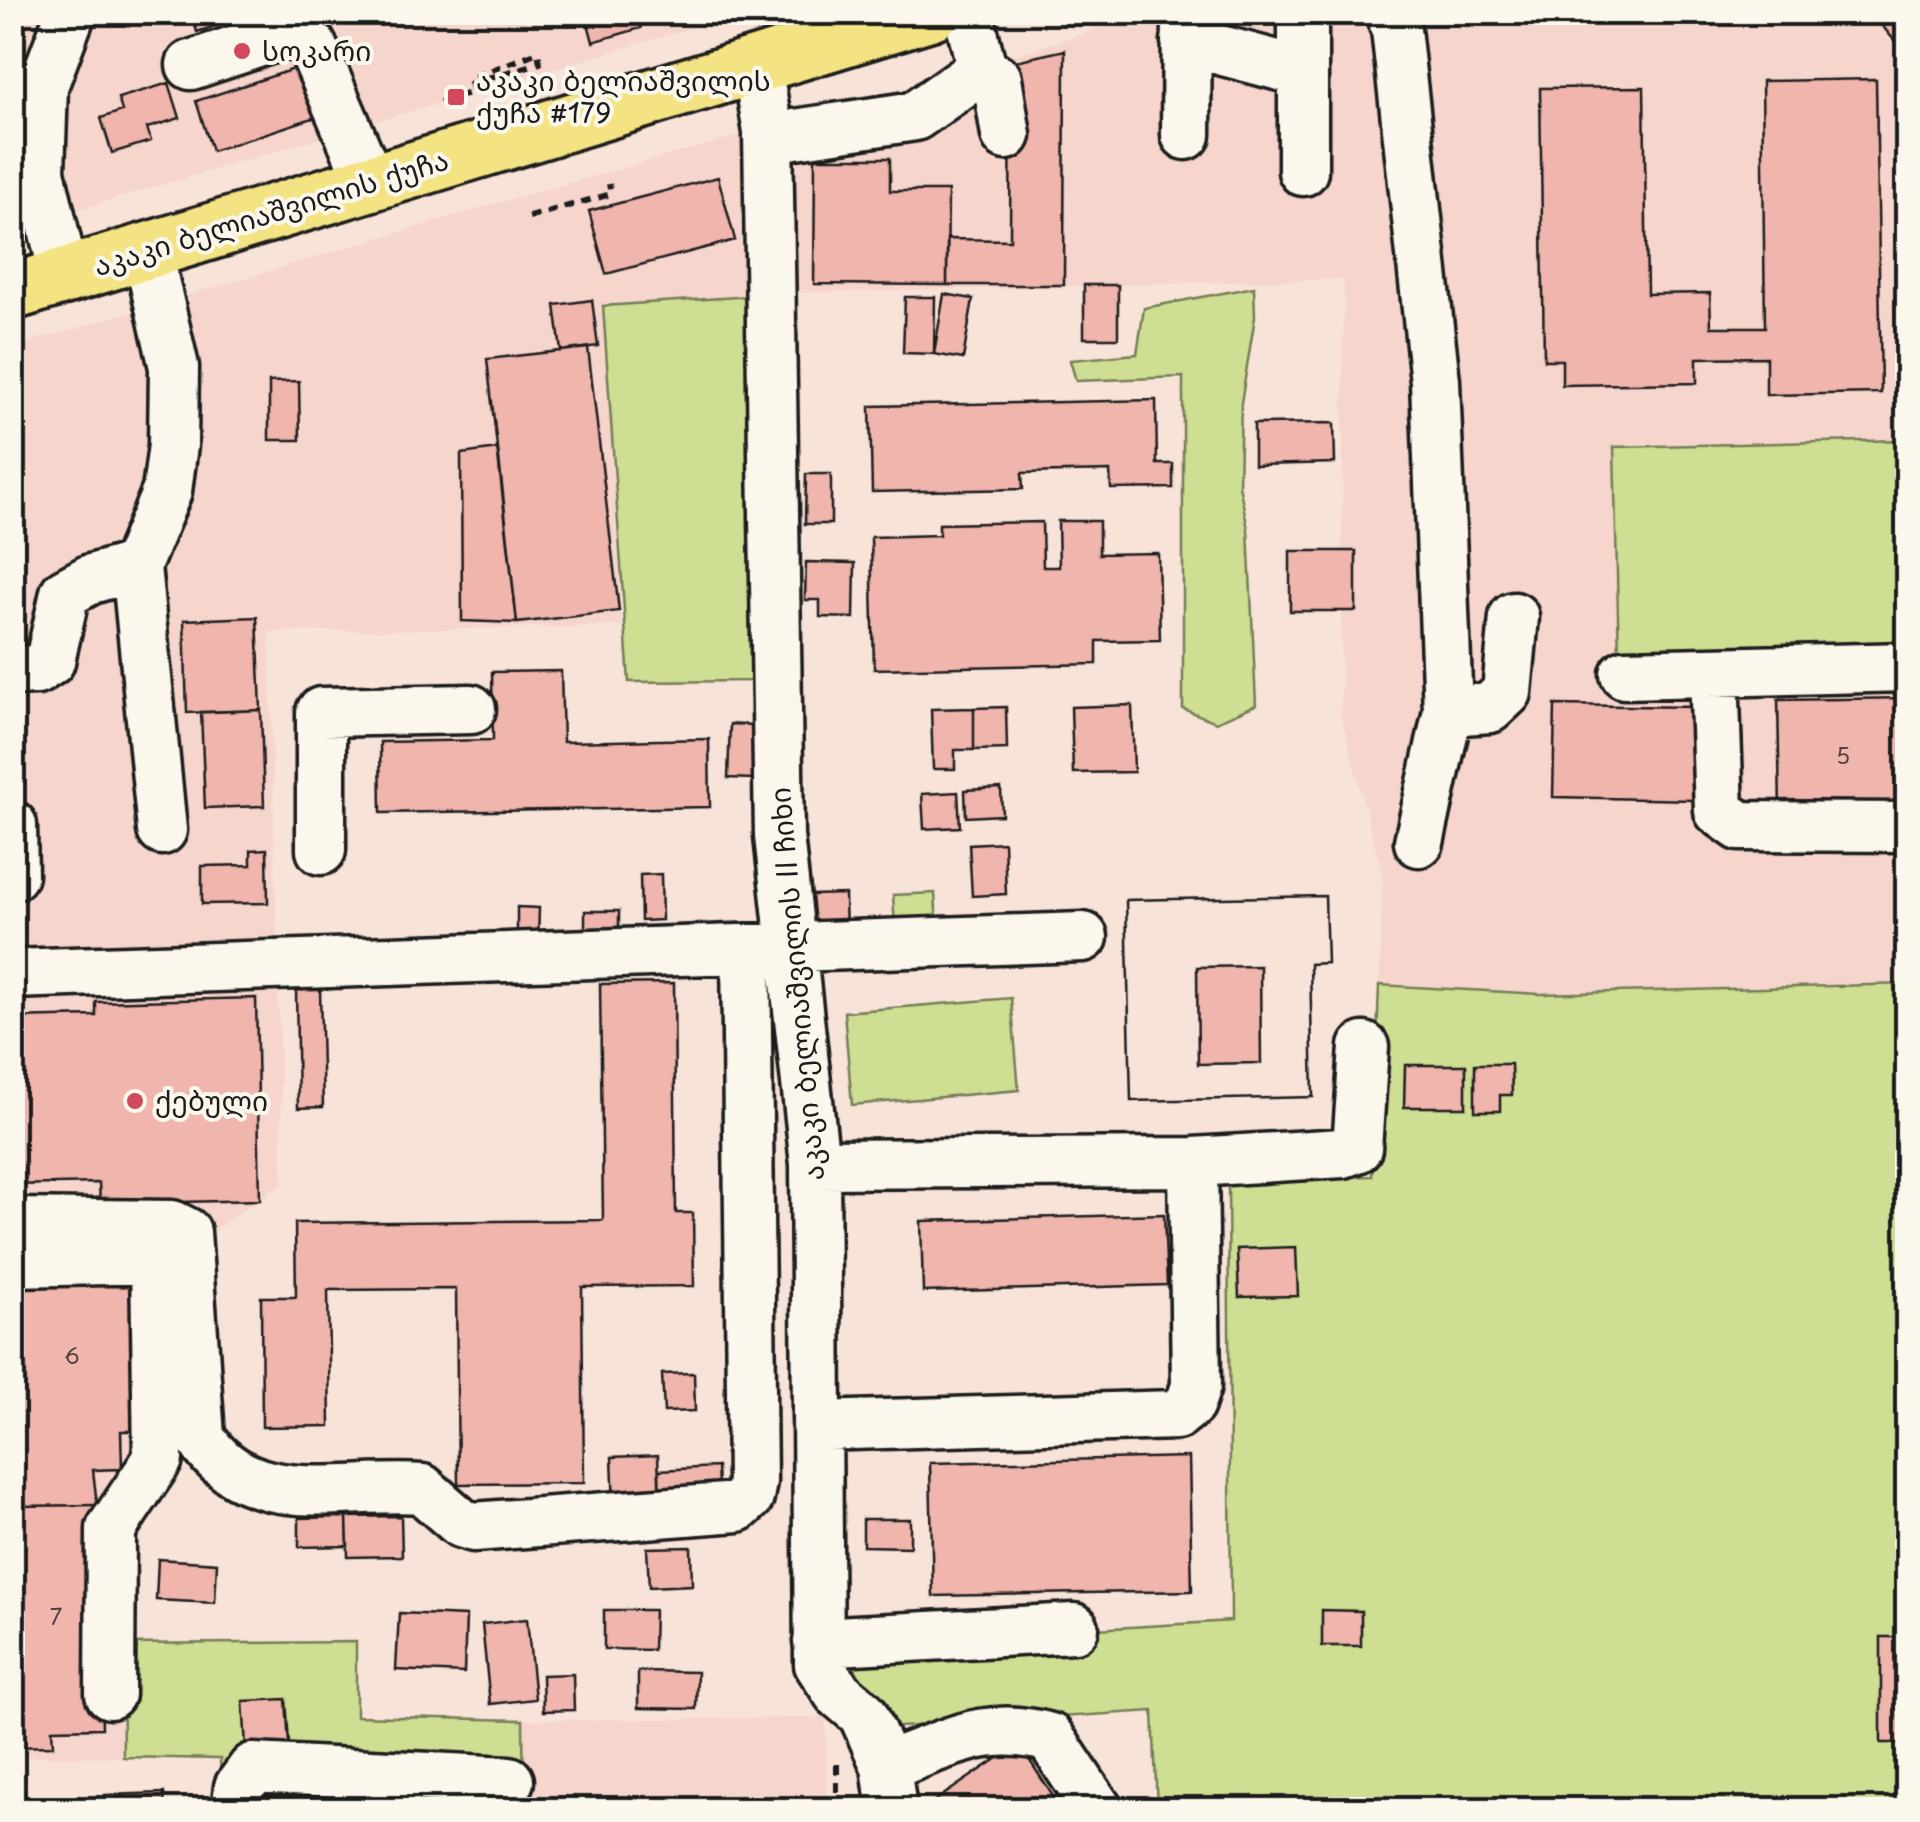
<svg xmlns="http://www.w3.org/2000/svg" width="1920" height="1822" font-family="'Playpen Sans','Noto Sans Georgian',sans-serif">
	<style>
		.built { fill: #f6d5cc }
		.green { fill: #cede92; stroke: #757d57; stroke-width: 2.5 }
		.building { fill: #f0b5ac; stroke: #1c1c1c; stroke-width: 2.5; fill-rule: evenodd }
		.lines { fill: none; stroke-linecap: round; stroke-linejoin: round }
		.minor-casing { stroke: #1c1c1c; stroke-width: 55 }
		.major-casing { stroke: #1c1c1c; stroke-width: 62 }
		.path { stroke: #1c1c1c; stroke-width: 6; stroke-dasharray: 10 8; stroke-linecap: butt }
		.minor { stroke: #fbf7ec; stroke-width: 48 }
		.major { stroke: #f4e382; stroke-width: 55 }
		.poi-dot { fill: #d1495b; stroke: #fbf7ec; stroke-width: 4 }
		.labels { text-anchor: middle; stroke-width: 8; stroke-linejoin: round; paint-order: stroke }
		.number-label { font-size: 22px; fill: #514240 }
		.poi-label { font-size: 28px; fill: #1c1c1c; stroke: #fbf7ec; text-anchor: start }
		.street-label { font-size: 28px; fill: #1c1c1c; stroke: #fbf7ec }
	</style>
	<rect width="100%" height="100%" fill="#f8e3d9"/>
	<filter id="ink" filterUnits="userSpaceOnUse"><feTurbulence type="fractalNoise" baseFrequency=".01" numOctaves="2"/><feDisplacementMap in="SourceGraphic" scale="20" xChannelSelector="R" yChannelSelector="G"/><feConvolveMatrix kernelMatrix="1 2 1 2 8 2 1 2 1" color-interpolation-filters="sRGB"/></filter>
	<g filter="url(#ink)">
		<path class="built" d="M13,13H742L13,229Z
			M1150,13H1907V984L1540,994L1379,985L1383,876L1341,716L1344,279L798,293L603,306L622,626L269,632L283,1184L173,1256L120,1530L123,1757L13,1756V347L498,203L884,95Z
			M826,1718V1809H524L523,1720Z"/>
		<path class="green" d="M1254,287L1255,317L1241,403L1239,485L1248,529L1256,705L1216,722L1183,709V377L1076,381L1070,360L1137,354L1144,308Z
			M751,296L755,681L629,682L603,306Z
			M1907,440V653L1619,660L1614,447Z
			M935,893L937,927L895,929L893,895Z
			M1907,984V1809H1157L1153,1711L885,1728L849,1656L1096,1629L1231,1621L1228,1180L1372,1176L1379,985L1540,994Z
			M1011,998L1019,1090L852,1105L844,1012Z
			M356,1642V1716L523,1720L524,1809H222L220,1759L123,1757L122,1644Z"/>
		<path class="building" d="M191,12H259L197,32Z
			M585,12H636L641,28L593,42Z
			M1875,12H1908V57L1880,23Z
			M1065,50L1064,285H947V239L1010,240L1011,62Z
			M300,67L316,117L212,151L196,101Z
			M1876,79L1881,393L1766,395V357L1697,358V383L1562,385V360H1544L1540,88L1644,87L1647,294L1710,293L1711,327H1765L1762,81Z
			M169,83L180,118L147,128L151,141L112,153L101,118L122,111L118,98Z
			M815,158H890V191H948L947,285L814,284Z
			M718,177L735,240L606,274L589,211Z
			M1084,285H1118V338H1084Z
			M944,294L973,299L963,359L934,354Z
			M905,297H935L934,354L903,353Z
			M592,300L598,346L561,351L555,305Z
			M588,348L619,611L517,623L487,359Z
			M299,381L300,440H269V382Z
			M1156,400L1157,464H1173V488L1111,489L1110,471L1022,473L1023,489L872,492L870,406Z
			M1334,423L1335,463L1254,465V424Z
			M498,449L517,623L462,621L461,454Z
			M806,474H831V524H805Z
			M1058,521H1099V554L1158,553L1160,640L1097,641V664L874,669L871,537L939,535V524L1042,522L1043,567H1059Z
			M1290,551H1356V611H1290Z
			M806,562L855,563L854,618L820,617V600H805Z
			M257,617L261,710L187,713L184,620Z
			M561,671L563,742L709,739L710,807L381,813L380,742L493,740L492,672Z
			M1908,698V811L1780,813L1778,700Z
			M1132,705L1134,772L1073,773L1071,707Z
			M1555,705L1696,707L1694,800L1553,797Z
			M1006,707L1007,749L974,750V708Z
			M974,708V750H955V769H933L931,709Z
			M261,710L264,806L205,808L201,712Z
			M730,724L756,725L753,779L728,778Z
			M1001,788L1002,815L966,817L965,790Z
			M958,792L960,827L924,829L922,794Z
			M1004,842L1006,894L972,896L969,844Z
			M267,849L268,903L202,904V866L251,865V850Z
			M661,874L662,920L641,921L640,875Z
			M845,894L846,940H811V895Z
			M1325,896L1327,963L1310,964L1313,1097L1131,1101L1126,900ZM1260,966L1261,1063L1198,1064L1197,967Z
			M1325,896L1327,963L1310,964L1313,1097L1131,1101L1126,900Z
			M517,907L539,908L538,943H517Z
			M585,911H619V949H585Z
			M674,983L676,1213H693L694,1286L582,1287L584,1483L458,1484L456,1289L328,1290L330,1426L262,1427L261,1297H296L295,1223L603,1220L600,984Z
			M296,990H320L323,1107L298,1108Z
			M256,998L260,1200L100,1204L99,1183L12,1185V1018L96,1016V1002Z
			M1475,1064H1511L1512,1095H1500V1111H1475Z
			M1405,1065H1466V1107H1404Z
			M1164,1214L1167,1285L923,1292L921,1221Z
			M1296,1247L1298,1296L1239,1297L1237,1249Z
			M130,1279L133,1431H121L122,1469L93,1470L97,1505L12,1506V1281Z
			M694,1373L695,1411L664,1412L662,1374Z
			M658,1455L660,1506L614,1509L612,1457Z
			M1189,1457L1192,1591L933,1596L930,1463Z
			M717,1467L719,1504L660,1506L659,1470Z
			M97,1505L102,1728L52,1729L53,1746L12,1747V1506Z
			M401,1516L402,1556L348,1557L347,1517Z
			M347,1517L348,1546L299,1547V1518Z
			M863,1519H910V1547L863,1546Z
			M691,1547L692,1585L649,1587L647,1548Z
			M158,1559L217,1563L215,1603L156,1600Z
			M604,1610H654L653,1650L604,1649Z
			M1322,1610L1361,1611V1646H1322Z
			M399,1613L466,1616L464,1673L396,1670Z
			M527,1619L535,1699L490,1704L482,1624Z
			M1881,1637H1908V1743H1881Z
			M638,1671L697,1672L696,1709L638,1708Z
			M573,1674L574,1710L543,1711L542,1675Z
			M286,1699L289,1744L246,1747L243,1701Z
			M1019,1744L1062,1810H921Z
			M164,1793L165,1810H105V1795Z"/>
		<g class="lines">
			<defs>
				<path id="minor" d="M1303,12V171
					M1389,12L1396,29L1435,381L1448,711L1419,842
					M1186,41L1303,72
					M191,65L290,32L312,46L370,182
					M757,65L768,132L779,836L815,1164L819,1664L838,1693L863,1714L886,1766C946,1745 986,1719 1050,1738L1098,1810
					M982,69L997,79L1006,135
					M1186,135L1187,12
					M768,138L915,116L982,69L968,12
					M64,275L40,172L43,86L71,12
					M136,566L162,830
					M12,671L36,670L50,661L65,593L91,579L136,566L167,491L173,445L174,367L147,250
					M1714,672L1719,811L1740,826L1908,827
					M1625,674L1908,667
					M1448,711L1490,708L1507,692L1514,617
					M12,825L13,875
					M321,850V712L471,709
					M12,974L1083,937
					M1193,1162L1343,1153L1357,1148L1364,1047
					M815,1164L1193,1162L1196,1386L1190,1404L1176,1415L819,1426
					M12,1223L172,1225L186,1232L200,1437C248,1515 344,1483 422,1489L461,1523L474,1527L738,1507L749,1497L752,1481L746,949
					M12,1262L155,1259L158,1459L111,1529L110,1694
					M818,1642L1074,1628
					M886,1766L892,1810
					M236,1810L239,1787L253,1768L509,1781"/>
				<path id="major" d="M12,292L931,12"/>
			</defs>
			<use href="#minor" class="minor-casing"/>
			<use href="#major" class="major-casing"/>
			<path class="path" d="M440,102L473,92L469,79L538,52L540,63L481,80
				M529,217L611,194L609,184
				M837,1810V1761"/>
			<use href="#minor" class="minor"/>
			<use href="#major" class="major"/>
		</g>
	</g>
	<g class="poi-dot">
		<circle cx="242" cy="51" r="10"/>
		<rect x="446" y="87" width="20" height="20" rx="5"/>
		<circle cx="135" cy="1101" r="10"/>
	</g>
	<g class="labels">
		<g class="number-label">
			<text x="1843" y="764">5</text>
			<text x="72" y="1364">6</text>
			<text x="56" y="1625">7</text>
		</g>
		<g class="poi-label">
			<text x="262" y="61">სოკარი</text>
			<text x="476" y="91">აკაკი ბელიაშვილის<tspan x="476" dy="32">ქუჩა #179</tspan></text>
			<text x="155" y="1111">ქებული</text>
		</g>
		<g class="street-label">
			<text transform="translate(271 213) rotate(-17)" y="10">აკაკი ბელიაშვილის ქუჩა</text>
			<text transform="translate(797 984) rotate(-95)" y="10">აკაკი ბელიაშვილის II ჩიხი</text>
		</g>
	</g>
	<rect width="1920" height="1822" fill="none" stroke="#fbf7ec" stroke-width="50"/>
	<rect x="25" y="25" width="1870" height="1772" fill="none" stroke="#1c1c1c" stroke-width="4" filter="url(#ink)"/>
</svg>
